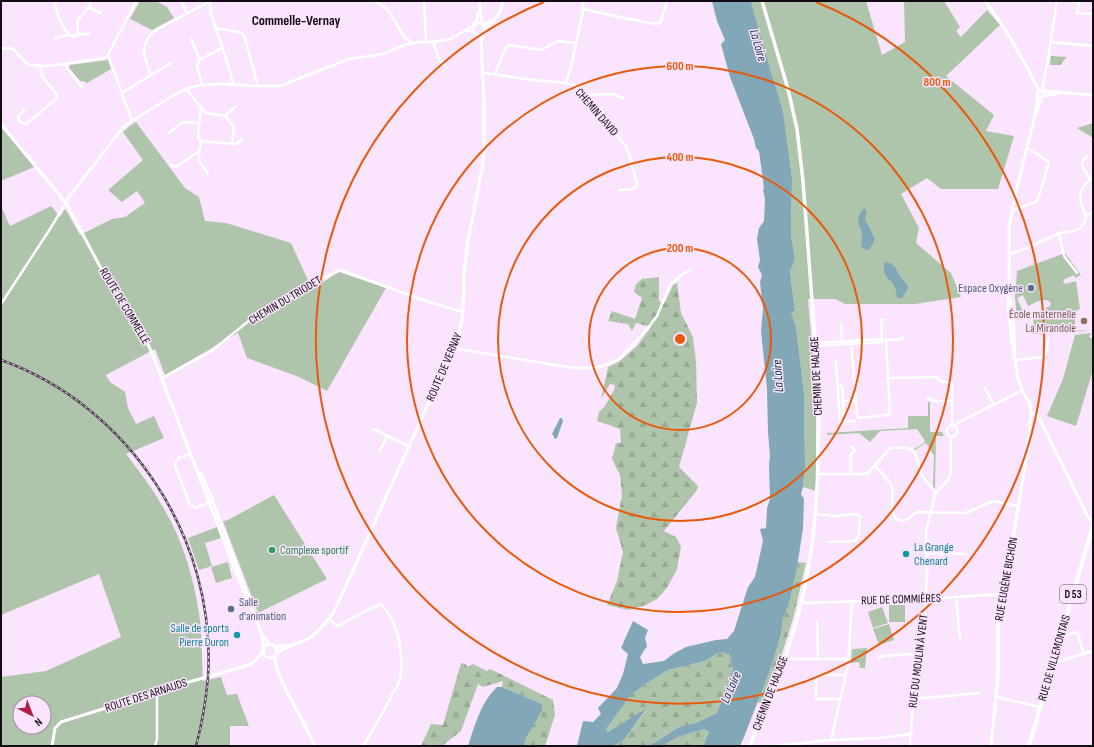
<svg xmlns="http://www.w3.org/2000/svg" width="1094" height="747" font-family="'Sofia Sans Condensed',sans-serif">
	<style>
		.grass { fill: #afc5ab; fill-rule: evenodd }
		.forest { fill: url(#forest-firs) }
		.park { fill: url(#park-crowns) }
		.water { fill: #82a7b6 }
		.lines { fill: none; stroke-linecap: round; stroke-linejoin: round }
		.minor { stroke: #fff; stroke-width: 2.5 }
		.tertiary { stroke: #fff; stroke-width: 3 }
		.secondary { stroke: #fff; stroke-width: 3.5 }
		.primary { stroke: #fff; stroke-width: 4 }
		.rail-casing { stroke: #524653; stroke-width: 2.5 }
		.rail { stroke: #fbe5fe; stroke-width: 1; stroke-dasharray: 3; stroke-linecap: butt }
		.ring { fill: none; stroke: #e8590c; stroke-width: 2 }
		.service-dot { fill: #5c6f8a; stroke: #fbe5fe; stroke-width: 1.5 }
		.education-dot { fill: #8d6e63; stroke: #fbe5fe; stroke-width: 1.5 }
		.leisure-dot { fill: #2e9e5b; stroke: #fbe5fe; stroke-width: 1.5 }
		.culture-dot { fill: #0f9aa8; stroke: #fbe5fe; stroke-width: 1.5 }
		.labels { text-anchor: middle; stroke-width: 3; stroke-linejoin: round; paint-order: stroke }
		.shield { fill: #fbe5fe; stroke: #594d5a; stroke-width: 1 }
		.shield-label { font-size: 11px; font-weight: bold; fill: #130c14 }
		.street-label { font-size: 12px; fill: #130c14; stroke: #fbe5fe }
		.service-label { font-size: 12px; fill: #4e5e75; stroke: #fbe5fe; text-anchor: end }
		.education-label { font-size: 12px; fill: #785e54; stroke: #fbe5fe; text-anchor: end }
		.culture-label { font-size: 12px; fill: #0d838f; stroke: #fbe5fe; text-anchor: start }
		.leisure-label { font-size: 12px; fill: #27864d; stroke: #fbe5fe; text-anchor: start }
		.water-label { font-size: 13px; font-style: italic; fill: #0b2e3b; stroke: #fbe5fe }
		.quarter-label { font-size: 14px; font-weight: bold; fill: #130c14; stroke: #fbe5fe }
		.centre { fill: #e8590c; stroke: #fbe5fe; stroke-width: 2 }
		.ring-label { font-size: 12px; text-anchor: middle; font-weight: bold; fill: #e8590c; stroke: #fbe5fe; stroke-width: 3; stroke-linejoin: round; paint-order: stroke }
	</style>
	<defs>
		<pattern id="forest-firs" width="22" height="20" patternUnits="userSpaceOnUse"><rect width="22" height="20" fill="#afc5ab"/><path d="M5 1l3.5 6h-7zM16 11l3.5 6h-7z" fill="#96a892"/></pattern>
		<pattern id="park-crowns" width="20" height="18" patternUnits="userSpaceOnUse"><rect width="20" height="18" fill="#afc5ab"/><path d="M2 6a3 3 0 1 1 6 0M12 15a3 3 0 1 1 6 0" fill="none" stroke="#96a892"/></pattern>
	</defs>
	<rect width="100%" height="100%" fill="#fbe5fe"/>
	<path class="grass" d="M140,1H156L167,7L174,18L152,30L130,19Z
		M751,1H866L882,55L905,42L904,1H944L960,27L956,31L961,37L987,10L1000,25L946,76L994,115L986,131L1014,136L998,189H941L927,178L901,194L919,228L916,243L951,273L961,297L915,304H845L835,299H808L816,391V491L803,487L805,468L804,393L796,327L790,313L795,311L790,272L795,259L791,234L792,178L783,111L761,38Z
		M108,60L111,69L87,83L83,81H80L69,68L70,65Z
		M136,122L185,188L199,197L205,221L226,223L291,243L312,289L339,272L386,288L327,391L299,377L247,358L238,333L165,375L155,349L106,375L110,382L125,392L128,408L136,424L154,416L164,438L126,454C138,470 151,486 161,504C182,537 193,575 199,613C202,634 202,659 203,681L221,677L227,695L237,694L249,726H230V746H1V677L46,671L121,637L99,574L1,615V206L10,226L51,206L60,217L64,210H66L80,235L112,219L125,217L145,203L137,191L122,202L108,190L143,160L123,132L131,125ZM20,703H44V727H20Z
		M1093,123V138L1077,128Z
		M1,127L34,167L1,181Z
		M1065,253L1081,275L1075,278L1074,275L1063,280L1065,284L1076,281L1080,309L1077,310L1075,312V331L1087,330L1084,331L1032,334V329L1034,328L1033,315L1045,310L1046,308L1050,306L1051,303C1045,296 1035,303 1028,306L1023,295L1017,298L1023,312H1025V314L1024,317L1017,320L1015,297L1017,271Z
		M1091,333L1089,337L1093,339V370L1076,426L1047,416L1063,379L1075,335Z
		M928,402H930V432H942L944,436H936L935,489L933,487L934,456L926,443L915,450L914,449L923,444L925,441L917,429L880,431L870,442L859,433L827,435V433L908,428V416H928Z
		M274,495L327,579L258,613L223,521L228,520Z
		M217,527L221,538L205,543L212,566L199,570L188,538Z
		M228,562L232,578L216,583L211,567Z
		M889,605H905V622H889Z
		M882,607L888,623L873,628L868,612Z
		M889,624L894,640L879,645L873,629Z"/>
	<path class="forest" d="M1051,56L1067,57L1060,65H1050Z
		M659,277V301L664,304L673,285L677,283L681,313L693,337L696,362L697,403L679,467L698,486L697,490L664,531L676,537L681,546L677,569L667,588L657,599L646,605L628,610L607,605L617,581L623,552L616,528L622,495L620,475L612,459L616,443H621L620,429L597,421L599,412L605,406L614,390L615,385L610,384L601,399L608,367L620,361L637,346L651,327L636,323L632,331L628,324L608,321L612,311L635,319L642,298L634,292L636,284L642,279Z
		M798,562L806,563L793,619L769,694L764,704L757,702L772,665L781,634L783,619L789,604Z
		M720,652L730,655L733,669L717,713L698,722L679,727L649,746H613L624,740L647,709L608,732L606,729L631,695L647,683L668,670L705,661Z
		M461,663L466,664L467,667L473,664L487,671L490,669L553,700L555,715L545,746H524L526,738L542,704L502,687L503,681L483,687L478,684L461,731L442,746H421L431,724L443,725Z
		M704,729L709,732L703,746H661L678,737Z"/>
	<path class="park" d="M867,648L865,668H860L859,662L851,663L852,649Z"/>
	<path class="water" d="M712,1H751L761,38L783,111L792,178L791,234L795,259L790,272L795,311L791,313L796,327L804,393L805,468L803,487L801,494L804,499L803,528L797,568L789,604L783,619L781,634L772,665L744,737L740,746H703L709,732L704,729L678,737L661,746H649L679,727L698,722L717,713L733,669L730,655L720,652L705,661L668,670L647,683L631,695L606,729L608,732L647,708L624,740L613,746H577L583,721L593,722L601,714L598,708L617,688L623,674L628,654L621,648L633,621L648,630L645,638L647,646L640,657L643,664L664,661L673,654L686,647L716,640L727,639L734,631L748,587L755,577L763,541L760,529L766,528L767,508L770,499L769,465L770,456L768,433L767,389L761,331L763,309L760,282L762,275L758,267L760,260L757,239L759,228L764,221L765,199L763,190L764,188L759,151L756,148L754,139L730,77L721,44L725,40L717,21Z
		M864,208L867,212L865,219L875,239L873,244L869,250C858,249 862,243 862,235C862,224 852,222 864,208Z
		M886,262C895,263 897,271 901,278C903,281 906,283 908,286L907,290L902,298H897C896,289 895,283 887,278L884,272V264Z
		M560,418H562L563,421L557,438L555,439L554,438V436L552,434Z
		M497,687H502L542,704V710L526,738L524,746H468C475,725 481,702 497,687Z"/>
	<g class="lines">
		<path class="minor" d="M55,1C55,11 63,30 71,36H76L78,34L77,21L89,7L91,1
			M181,1L187,13
			M210,1L211,14L228,65L233,83
			M372,1C392,6 393,23 405,37C407,39 410,41 412,43
			M424,1L426,42
			M1071,1L1079,2L1077,13L1093,14
			M89,7L100,13
			M583,9L624,18L656,24L660,23L667,1
			M215,28L239,32L244,35L258,86
			M466,31L473,32
			M78,34H89
			M55,38L69,35
			M191,39L200,59
			M433,42L440,61L445,66
			M1051,42L1093,46
			M1,49L9,48L13,49L24,61L29,65L49,66L104,58L108,55L136,1
			M108,55L132,121
			M64,64L82,87
			M483,73L533,80L566,83L574,85L579,89L602,119L625,145L629,154L637,183L636,187L633,189L620,190
			M495,74L506,47L508,45L541,50L558,41L576,43
			M151,75L171,63
			M566,83L571,67L583,11V1
			M202,85L197,66L199,60L222,48
			M186,89L206,113L225,116L236,106
			M1042,91L1048,59L1057,1
			M122,93L151,75C145,58 138,48 153,32L210,1
			M584,95L612,94L623,98
			M24,110L18,117L20,122L26,124L56,99L57,95L42,76L41,71V65
			M224,115L234,127L232,143
			M169,133L183,122L199,123
			M201,141L236,144L242,139
			M199,151C198,162 202,165 208,174
			M1087,156L1084,160L1082,165L1090,180
			M171,165L176,167L199,151L201,141L198,136L201,107
			M1012,211L1037,201L1038,199L1049,162L1027,148
			M1086,215L1093,213
			M1059,234L1064,256L1077,273
			M1009,254C1028,250 1043,239 1061,233C1067,231 1074,232 1079,229C1081,227 1084,224 1085,221C1087,215 1083,210 1081,203C1078,193 1084,183 1093,178
			M1,304L50,229L71,194L118,134L123,127L135,119L174,95L189,88L202,85L222,84L258,86H280L349,59L383,54L407,44L420,42H433L450,39L473,26
			M841,323L842,342
			M882,340H886L888,378L937,377C940,384 946,381 952,383V425
			M886,340L902,339V336
			M851,341L857,415L859,418L888,415L890,413L888,378
			M815,343L882,339
			M815,346L882,342L881,320H884
			M452,348L555,365L575,368H596L608,364L620,358L627,351L648,328L657,316L670,285L684,273L690,270
			M1015,360L1043,357L1046,354L1048,339
			M836,362L840,422L854,421
			M162,378L210,352L250,320L263,311L286,302L316,282L339,270L343,271L426,301L463,312
			M837,383L842,387L844,421
			M985,388L994,405
			M927,398L933,401H952
			M843,401L856,400
			M946.5 431a5.5 5.5 0 1 1 11 0a5.5 5.5 0 1 1-11 0Z
			M955,426L957,423L1023,390
			M374,429L387,436
			M851,447L855,450L851,455V475
			M380,451L387,436L409,446
			M191,454C184,456 176,457 175,465L190,505L196,508L210,502
			M875,466C880,471 890,481 892,488C895,498 885,523 905,520C910,519 913,513 918,512L966,513L993,501L1018,506
			M818,474H866L870,471L889,449C897,447 910,446 915,453L922,476L936,493
			M815,514L834,516L857,514L860,517L859,533L857,539L855,541L829,542
			M927,553L966,554
			M956,597L960,638
			M801,602L805,603L926,599L1001,594
			M329,619L338,626L365,611L381,604C396,621 402,644 401,667C401,671 401,675 400,679C399,684 396,688 393,693C384,711 374,729 363,746
			M817,622L818,659
			M1061,637L1077,632L1084,654
			M878,658L883,656L908,654L920,657
			M785,659H848
			M1053,663L1093,651
			M996,697L1040,707
			M840,699H817L816,697V677L819,675H846
			M914,699L979,693
			M831,740L848,665L852,601
			M155,746L157,739V692
			M776,746L831,740L880,738L911,734
			M910,746L912,715L924,628L927,573L926,532L935,495C939,487 948,483 951,474V436"/>
		<path class="tertiary" d="M479,1L482,23
			M985,1C1005,27 1021,55 1036,85L1040,91
			M473 29a6 6 0 1 1 12 0a6 6 0 1 1-12 0Z
			M474,24L477,20L478,12
			M483,24L493,21
			M485,28C496,20 500,15 503,1
			M1037.5 94a3.5 3.5 0 1 1 7 0a3.5 3.5 0 1 1-7 0Z
			M1043,91L1093,95
			M1043,96L1057,94
			M1037,113L1041,97
			M1,124L66,203L103,272L141,330L152,353L240,583L253,612
			M1009,298V227L1016,191L1035,116L1037,100L1038,96
			M1031,412L1036,414L1039,418L1087,515L1093,523
			M201,473L212,499L250,602
			M253,612L262,635L264,648
			M263,636L270,644
			M263 651a7 7 0 1 1 14 0a7 7 0 1 1-14 0Z
			M274,646H288
			M276,653C280,651 284,649 287,647C295,643 303,642 311,637C321,630 327,621 334,612L429,402L440,374L459,333L463,314L464,273L468,241L482,169L484,154V98L481,44L483,33
			M275,656C275,668 280,677 285,688C295,708 306,726 315,746
			M52,746L55,728L61,722L157,692L164,689L249,665L256,660L263,651
			M991,746L998,677V617L999,605L1008,569L1028,447L1031,415L1030,403L1024,394L1018,378L1012,342L1008,305L1009,298L1011,302L1014,331L1015,360"/>
		<path class="secondary" d="M750,746C757,726 767,707 775,687C784,663 792,637 799,612C813,558 818,504 818,449C819,426 819,402 818,379L803,181L797,129L788,89L762,1"/>
		<path class="primary" d="M1029,746L1093,525"/>
		<defs>
			<path id="rail" d="M1,360C130,406 217,540 208,677C206,700 202,724 196,746"/>
		</defs>
		<use href="#rail" class="rail-casing"/>
		<use href="#rail" class="rail"/>
	</g>
	<g class="ring">
		<circle cx="680" cy="339" r="91"/>
		<circle cx="680" cy="339" r="182"/>
		<circle cx="680" cy="339" r="273"/>
		<path d="M816 2A364 364 0 1 1 544 2"/>
	</g>
	<g class="service-dot">
		<circle cx="1031" cy="288" r="4"/>
		<circle cx="231" cy="609" r="4"/>
	</g>
	<circle class="education-dot" cx="1084" cy="321" r="4"/>
	<circle class="leisure-dot" cx="272" cy="550" r="4"/>
	<g class="culture-dot">
		<circle cx="906" cy="554" r="4"/>
		<circle cx="237" cy="635" r="4"/>
	</g>
	<g class="labels">
		<rect class="shield" x="1060" y="585" width="26" height="18" rx="3"/>
		<g class="shield-label">
			<text x="1073" y="598">D 53</text>
		</g>
		<g class="street-label">
			<text transform="translate(597 112) rotate(49)" y="4">CHEMIN DAVID</text>
			<text transform="translate(285 300) rotate(-31)" y="4">CHEMIN DU TRIODET</text>
			<text transform="translate(125 306) rotate(59)" y="4">ROUTE DE COMMELLE</text>
			<text transform="translate(444 367) rotate(-67)" y="4">ROUTE DE VERNAY</text>
			<text transform="translate(816 376) rotate(-93)" y="4">CHEMIN DE HALAGE</text>
			<text transform="translate(1006 579) rotate(-80)" y="4">RUE EUGÈNE BICHON</text>
			<text transform="translate(901 599) rotate(-2)" y="4">RUE DE COMMIÈRES</text>
			<text transform="translate(1054 658) rotate(-74)" y="4">RUE DE VILLEMONTAIS</text>
			<text transform="translate(918 661) rotate(-83)" y="4">RUE DU MOULIN À VENT</text>
			<text transform="translate(770 693) rotate(-69)" y="4">CHEMIN DE HALAGE</text>
			<text transform="translate(146 695) rotate(-18)" y="4">ROUTE DES ARNAUDS</text>
		</g>
		<g class="service-label">
			<text x="1023" y="292">Espace Oxygène</text>
			<text x="239" y="606" text-anchor="start">Salle<tspan x="239" dy="14">d'animation</tspan></text>
		</g>
		<g class="education-label">
			<text x="1076" y="318">École maternelle<tspan x="1076" dy="14">La Mirandole</tspan></text>
		</g>
		<g class="culture-label">
			<text x="914" y="551">La Grange<tspan x="914" dy="14">Chenard</tspan></text>
			<text x="229" y="632" text-anchor="end">Salle de sports<tspan x="229" dy="14">Pierre Duron</tspan></text>
		</g>
		<g class="leisure-label">
			<text x="280" y="554">Complexe sportif</text>
		</g>
		<g class="water-label">
			<text transform="translate(759 45) rotate(74)" y="5">La Loire</text>
			<text transform="translate(777 376) rotate(-94)" y="5">La Loire</text>
			<text transform="translate(730 687) rotate(-66)" y="5">La Loire</text>
		</g>
		<g class="quarter-label">
			<text x="296" y="25">Commelle-Vernay</text>
		</g>
	</g>
	<circle cx="680" cy="339" r="6" class="centre"/>
	<g class="ring-label">
		<text x="680" y="70">600 m</text>
		<text x="937" y="86">800 m</text>
		<text x="680" y="161">400 m</text>
		<text x="680" y="252">200 m</text>
	</g>
	<rect width="1094" height="747" fill="none" stroke="#130c14" stroke-width="4"/>
	<g transform="translate(32 715) rotate(138)"><circle r="19" fill="#fbe5fe" stroke="#9e8ea0"/>
	<path d="M0-3L7 15L0 10L-7 15Z" fill="#b22046"/>
	<text y="-6" font-size="11" font-weight="bold" text-anchor="middle" fill="#130c14">N</text>
	</g>
</svg>
